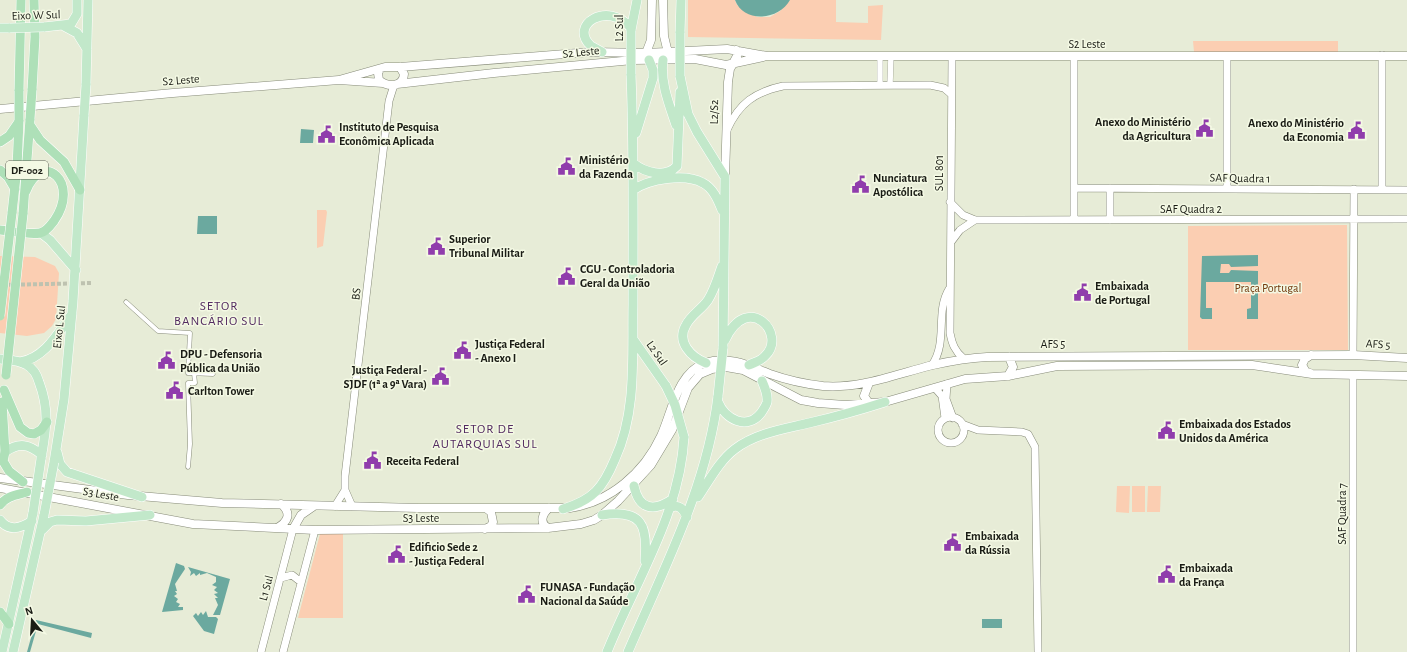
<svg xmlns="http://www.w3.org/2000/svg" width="1407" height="652" font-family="'Alegreya Sans',sans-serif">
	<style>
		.green { fill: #fbceb2 }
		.water { fill: #6ba99f }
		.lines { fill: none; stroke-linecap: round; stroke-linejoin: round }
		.pedestrian-tunnel { stroke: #bec2b0; stroke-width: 4; stroke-dasharray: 4 2; stroke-linecap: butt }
		.pedestrian-casing { stroke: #878b79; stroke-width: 5 }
		.minor-casing { stroke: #878b79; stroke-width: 6 }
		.tertiary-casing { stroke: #878b79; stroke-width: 8 }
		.secondary-casing { stroke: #878b79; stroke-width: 9 }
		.primary-casing { stroke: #fff; stroke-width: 10 }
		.trunk-casing { stroke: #fff; stroke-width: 10 }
		.pedestrian { stroke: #fff; stroke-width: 4 }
		.minor { stroke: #fff; stroke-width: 5.5 }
		.tertiary { stroke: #fff; stroke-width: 7 }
		.secondary { stroke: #fff; stroke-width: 8 }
		.primary { stroke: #c2e8ca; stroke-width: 9 }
		.trunk { stroke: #aee0b8; stroke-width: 9 }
		.primary-bridge-casing { stroke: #fff; stroke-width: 10; stroke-linecap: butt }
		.trunk-bridge-casing { stroke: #fff; stroke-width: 10; stroke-linecap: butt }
		.primary-bridge { stroke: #c2e8ca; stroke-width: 9 }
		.trunk-bridge { stroke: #aee0b8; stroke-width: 9 }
		.labels { text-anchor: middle; stroke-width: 3; stroke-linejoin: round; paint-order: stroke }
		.shield { fill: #f4f9e4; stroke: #5b5e53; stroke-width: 1 }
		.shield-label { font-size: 11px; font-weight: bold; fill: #1a1c15 }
		.street-label { font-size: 12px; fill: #1a1c15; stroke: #f4f9e4 }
		.poi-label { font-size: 12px; font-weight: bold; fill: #1a1c15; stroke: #f4f9e4; text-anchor: start }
		.park-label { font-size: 12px; fill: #733a0e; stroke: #f4f9e4 }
		.neighbourhood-label { font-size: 13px; letter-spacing: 1px; fill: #532b61; stroke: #f4f9e4 }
	</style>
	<rect width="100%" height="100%" fill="#e7ecd7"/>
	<path class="green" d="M688,0H735L737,5L757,17H770L780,11L790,0H836V22L868,23V6L883,5L881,40L688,37Z
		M1193,41H1338V55L1194,52Z
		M317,210H326L327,212L323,246L317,248Z
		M1347,225L1348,350H1188V226Z
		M0,256L35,257L55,266L59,273L56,319L52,326L44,333L27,336L0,333Z
		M1117,486H1130L1129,513L1116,512Z
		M1132,486H1145V512H1132Z
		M1148,486H1161L1160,512H1147Z
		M343,533V618H298L320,534Z"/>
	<path class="water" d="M735,0H790C779,20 744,24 735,0Z
		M301,129L314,130L313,143H300Z
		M198,216H217V234H197Z
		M1258,255V266L1231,267L1229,264H1221L1220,273H1229L1231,270L1258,271V319H1247V309L1251,308V282H1206V308H1212V319H1202L1200,317L1202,256Z
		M176,563L184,566L185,569L175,584L177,591H175L177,594L174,596L178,599L176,602L180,604L178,607H183V610L162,612Z
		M188,567L230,579L220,615H213L218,605L215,598H218L214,594L218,593L214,590L217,587L212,585L216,582V577L207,573L200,575V573L196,576L194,573L190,576L191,572Z
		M206,611L208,617H216L218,619L214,634L204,631L193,616L196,613L198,616L201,612L203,615Z
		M982,619H1002V628H982Z
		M36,620L92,633L91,638L38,624L30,652H27Z"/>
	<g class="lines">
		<path class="pedestrian-tunnel" d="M3,285L91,283"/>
		<defs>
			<path id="pedestrian" d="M126,302L158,331L190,333L188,373L213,374
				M188,467L190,444L188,383H195L194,373"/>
			<path id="minor" d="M880,84V56
				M890,84L891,56"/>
			<path id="tertiary" d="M1382,55V190
				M1074,56V220
				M1227,56V189
				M952,57L950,333C952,344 955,351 963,358
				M727,130C739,103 755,92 783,86L930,85L944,88L951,94
				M1074,188L1407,190
				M950,202L963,215L975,220L1407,219
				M1110,220V188
				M951,242L960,230L975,220
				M1353,355L1354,189
				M932,365C948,342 935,312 949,289
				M947,384L946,399L953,418
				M935,388L942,396L945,418
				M938 430a13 13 0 1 1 26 0a13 13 0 1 1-26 0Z
				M962,424L978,430L1022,432L1028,434L1035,447L1038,651
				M335,506L345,490
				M352,506L345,490V476L389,101L394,85
				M281,578L292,575L301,582
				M261,652L293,529
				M283,652L315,530
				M1353,652V376"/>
			<path id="secondary" d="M663,0L664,36L668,53
				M646,53L651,40L652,0
				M380,69L378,73L379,80C387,87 403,88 404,74L400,67
				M339,80L385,67H400L591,52L646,53L727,49L767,56H1407
				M397,84L494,73L633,60L695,59L726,65L763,57
				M0,109L173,93L339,80L383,83
				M725,177L728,82L730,69L737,56L736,50
				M1310,373L1306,372L1302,365L1305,359L1311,355
				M1008,376L1013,367L1009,357
				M869,383L864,396L869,403
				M0,478L128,495L222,503L418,508H570C610,502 644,473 661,436C672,412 677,373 705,363C728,355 750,366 770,374C787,380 805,384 823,386C861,389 896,374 933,365C951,361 968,358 987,357L1353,355L1407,358
				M0,488L193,524L315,530L548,528L581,524L594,520L602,515L618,501L651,465L672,430L688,388L700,374L712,369L726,367L743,370L801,400L818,403L845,405L885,402L965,379L1008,376L1057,366L1252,365L1312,374L1407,376
				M277,528C288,522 292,513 281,504
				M548,528C539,523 542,514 549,508
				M293,529L301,515L314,506
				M485,529L491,526L493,522L491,512L487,509"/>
			<path id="primary" d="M64,26L77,33L87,49
				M44,27L71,24L77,14V0
				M0,28H10
				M631,30L637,0
				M680,33L681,0
				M602,52C599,50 594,48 591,46C568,25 608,0 631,28
				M663,60C660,82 669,104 676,125
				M680,76L688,114L697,132L725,177L723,348
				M86,85L88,0
				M636,133L653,78V70L649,60
				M633,163C644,172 665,179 677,166L680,92
				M633,190C649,179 685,173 703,183C713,188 718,200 722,210
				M41,233L50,240L76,270
				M633,339L666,386
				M725,340C748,290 788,335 765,356C761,361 755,362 749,365
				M0,359C9,360 19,360 27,365C34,369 37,375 39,382C50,411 46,430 41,459
				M20,362C45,358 58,333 72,314
				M706,363C691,357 676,342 686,325C691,315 702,309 708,300C715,289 718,277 722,266
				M718,402C725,419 747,431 761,413C763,410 766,406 767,402C768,395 765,388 762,381
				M5,452C19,442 29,444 42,455
				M57,452L60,464L67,472L142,497
				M54,462L64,399L73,301L84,115
				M634,486C639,510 654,512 673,499
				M698,497C709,481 719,461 735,449C756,433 784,429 809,423C835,417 860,410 885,402
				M670,508C679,503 684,510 687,517
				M563,509C593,500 603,488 615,459C637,412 632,355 633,304C633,227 634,151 631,74
				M602,515C642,509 648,525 645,561
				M0,520C9,532 21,528 32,521
				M42,530L50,522L57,520L86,521L150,515
				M2,652L33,513
				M13,652L44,515
				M607,652C635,582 680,514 684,437
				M628,652C664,568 707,487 718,396"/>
			<path id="trunk" d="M32,90L35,37L34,0
				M19,91L21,0
				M30,125L40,140L64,162L80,190
				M0,142L9,136L18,123
				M0,170L8,177L15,189
				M12,213L17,168L19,120
				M23,214L30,119
				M0,230C11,231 30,235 40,233C46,232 51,225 54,221C81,183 43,149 26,191
				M4,390L20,427L28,433L34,434L41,430L47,422
				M2,402L5,452L3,461L9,471L23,482
				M0,505C6,496 17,495 27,492
				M0,612L9,624"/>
		</defs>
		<use href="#pedestrian" class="pedestrian-casing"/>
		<use href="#minor" class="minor-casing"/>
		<use href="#tertiary" class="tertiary-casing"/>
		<use href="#secondary" class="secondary-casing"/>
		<use href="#primary" class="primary-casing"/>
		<use href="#trunk" class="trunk-casing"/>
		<use href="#pedestrian" class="pedestrian"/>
		<use href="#minor" class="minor"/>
		<use href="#tertiary" class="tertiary"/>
		<use href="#secondary" class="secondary"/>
		<use href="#primary" class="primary"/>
		<use href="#trunk" class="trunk"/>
		<defs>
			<path id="primary-bridge" d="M10,28L44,27
				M631,74V31
				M680,76V33
				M84,115L86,85
				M666,386L675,405L684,437
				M718,396L723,348
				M33,513L41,459
				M44,515L54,462"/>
			<path id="trunk-bridge" d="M30,119L32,90
				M19,120V91
				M0,316L12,213
				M6,375L23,214"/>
		</defs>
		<use href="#primary-bridge" class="primary-bridge-casing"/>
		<use href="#trunk-bridge" class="trunk-bridge-casing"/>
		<use href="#primary-bridge" class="primary-bridge"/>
		<use href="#trunk-bridge" class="trunk-bridge"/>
	</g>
	<defs>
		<symbol id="civic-bare" viewBox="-9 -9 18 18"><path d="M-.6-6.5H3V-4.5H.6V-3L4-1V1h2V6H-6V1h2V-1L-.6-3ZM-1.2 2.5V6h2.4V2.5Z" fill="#903dac" stroke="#f4f9e4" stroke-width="2.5" paint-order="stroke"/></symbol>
	</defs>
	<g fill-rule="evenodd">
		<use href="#civic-bare" x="1192" y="116" width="25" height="25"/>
		<use href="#civic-bare" x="1344" y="118" width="25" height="25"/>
		<use href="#civic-bare" x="314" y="122" width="25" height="25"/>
		<use href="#civic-bare" x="554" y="154" width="25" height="25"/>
		<use href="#civic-bare" x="848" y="172" width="25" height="25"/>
		<use href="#civic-bare" x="424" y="234" width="25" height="25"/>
		<use href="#civic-bare" x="554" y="264" width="25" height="25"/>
		<use href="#civic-bare" x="1070" y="280" width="25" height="25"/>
		<use href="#civic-bare" x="450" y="338" width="25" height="25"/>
		<use href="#civic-bare" x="154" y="348" width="25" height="25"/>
		<use href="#civic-bare" x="428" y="364" width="25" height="25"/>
		<use href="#civic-bare" x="162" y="378" width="25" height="25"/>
		<use href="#civic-bare" x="1154" y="418" width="25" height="25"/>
		<use href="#civic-bare" x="360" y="448" width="25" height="25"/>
		<use href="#civic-bare" x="940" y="530" width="25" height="25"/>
		<use href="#civic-bare" x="384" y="542" width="25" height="25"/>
		<use href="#civic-bare" x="1154" y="562" width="25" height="25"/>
		<use href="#civic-bare" x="514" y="582" width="25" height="25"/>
	</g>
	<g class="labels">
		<rect class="shield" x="6" y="161" width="42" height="18" rx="3"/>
		<g class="shield-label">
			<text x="27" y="174">DF-002</text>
		</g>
		<g class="street-label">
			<text transform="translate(36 15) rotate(-2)" y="4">Eixo W Sul</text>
			<text transform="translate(619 28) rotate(-90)" y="4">L2 Sul</text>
			<text x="1087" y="48">S2 Leste</text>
			<text transform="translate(581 52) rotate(-6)" y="4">S2 Leste</text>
			<text transform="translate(181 80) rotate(-5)" y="4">S2 Leste</text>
			<text transform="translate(714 112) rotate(-89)" y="4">L2/S2</text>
			<text transform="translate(939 173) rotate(-90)" y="4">SUL 801</text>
			<text transform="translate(1240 178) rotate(1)" y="4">SAF Quadra 1</text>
			<text x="1191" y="213">SAF Quadra 2</text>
			<text transform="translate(356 294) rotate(-83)" y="4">BS</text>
			<text transform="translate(59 327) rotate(-84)" y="4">Eixo L Sul</text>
			<text x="1053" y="348">AFS 5</text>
			<text transform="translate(1378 344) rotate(3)" y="4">AFS 5</text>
			<text transform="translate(657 353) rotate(55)" y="4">L2 Sul</text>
			<text transform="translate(101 494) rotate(10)" y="4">S3 Leste</text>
			<text transform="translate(1342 514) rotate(-90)" y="4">SAF Quadra 7</text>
			<text x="421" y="522">S3 Leste</text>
			<text transform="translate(266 588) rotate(-75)" y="4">L1 Sul</text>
		</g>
		<g class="poi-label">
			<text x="1191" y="126" text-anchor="end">Anexo do Ministério<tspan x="1191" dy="14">da Agricultura</tspan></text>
			<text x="1344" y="127" text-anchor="end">Anexo do Ministério<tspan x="1344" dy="14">da Economia</tspan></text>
			<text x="339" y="131">Instituto de Pesquisa<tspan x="339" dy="14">Econômica Aplicada</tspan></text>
			<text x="579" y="164">Ministério<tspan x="579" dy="14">da Fazenda</tspan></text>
			<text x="873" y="182">Nunciatura<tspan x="873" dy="14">Apostólica</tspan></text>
			<text x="449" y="243">Superior<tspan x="449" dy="14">Tribunal Militar</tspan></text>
			<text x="580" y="273">CGU - Controladoria<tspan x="580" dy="14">Geral da União</tspan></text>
			<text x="1095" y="290">Embaixada<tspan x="1095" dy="14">de Portugal</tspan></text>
			<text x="475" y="348">Justiça Federal<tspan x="475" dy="14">- Anexo I</tspan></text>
			<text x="180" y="358">DPU - Defensoria<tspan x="180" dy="14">Pública da União</tspan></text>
			<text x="427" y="374" text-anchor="end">Justiça Federal -<tspan x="427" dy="14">SJDF (1ª a 9ª Vara)</tspan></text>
			<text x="188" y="395">Carlton Tower</text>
			<text x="1179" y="428">Embaixada dos Estados<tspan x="1179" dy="14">Unidos da América</tspan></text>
			<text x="386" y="465">Receita Federal</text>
			<text x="965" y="540">Embaixada<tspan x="965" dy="14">da Rússia</tspan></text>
			<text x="409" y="551">Edificio Sede 2<tspan x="409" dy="14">- Justiça Federal</tspan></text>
			<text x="1179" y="572">Embaixada<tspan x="1179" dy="14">da França</tspan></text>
			<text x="540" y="591">FUNASA - Fundação<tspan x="540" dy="14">Nacional da Saúde</tspan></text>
		</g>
		<g class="park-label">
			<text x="1268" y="292">Praça Portugal</text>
		</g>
		<g class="neighbourhood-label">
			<text x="219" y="310">SETOR<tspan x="219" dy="15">BANCÁRIO SUL</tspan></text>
			<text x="485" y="433">SETOR DE<tspan x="485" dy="15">AUTARQUIAS SUL</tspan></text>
		</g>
	</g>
	<g transform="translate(32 620) rotate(342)" stroke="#f4f9e4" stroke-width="3" paint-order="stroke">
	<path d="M0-3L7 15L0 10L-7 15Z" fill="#1a1c15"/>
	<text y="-6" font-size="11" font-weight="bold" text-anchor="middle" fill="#1a1c15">N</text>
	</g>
</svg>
